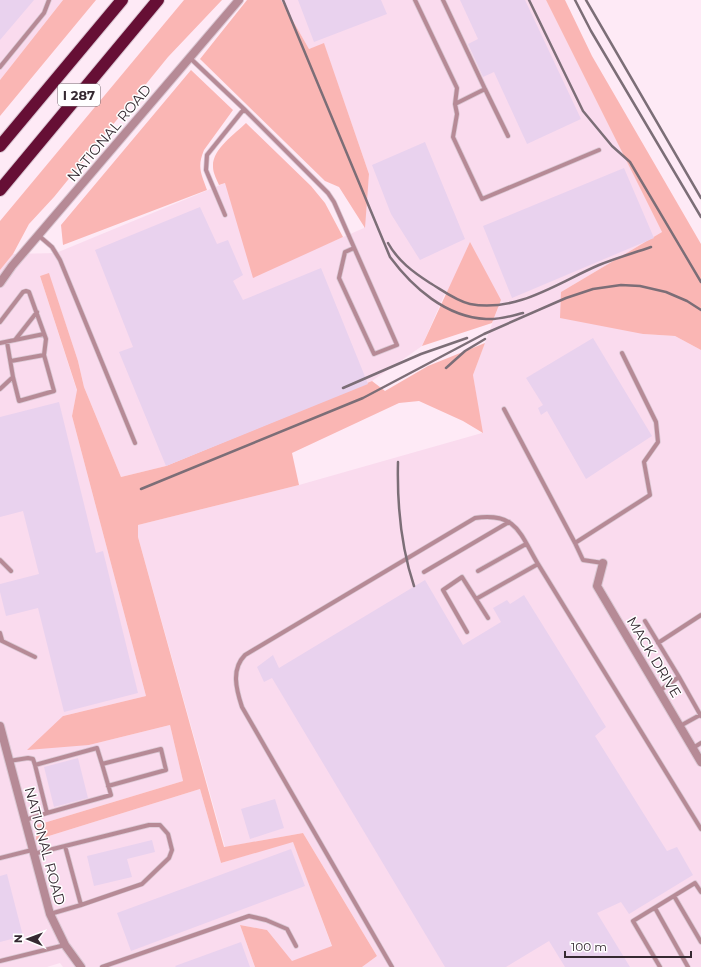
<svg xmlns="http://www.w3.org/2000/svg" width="701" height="967" font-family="Montserrat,sans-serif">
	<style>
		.built { fill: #fadbee }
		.green { fill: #fab6b4 }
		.building { fill: #e9d2ee }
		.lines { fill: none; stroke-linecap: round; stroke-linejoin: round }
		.service-casing { stroke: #dac7d3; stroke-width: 5.5 }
		.minor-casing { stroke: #dac7d3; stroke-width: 10 }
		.motorway-casing { stroke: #dac7d3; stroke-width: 14 }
		.service { stroke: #b68a96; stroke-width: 4 }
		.minor { stroke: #b68a96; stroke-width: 8 }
		.motorway { stroke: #660f35; stroke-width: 12 }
		.rail { stroke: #7c6e77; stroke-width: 2.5 }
		.labels { text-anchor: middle; stroke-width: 3; stroke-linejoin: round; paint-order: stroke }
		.shield { fill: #fff; stroke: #72696f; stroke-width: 1 }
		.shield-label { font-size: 13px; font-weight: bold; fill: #352931 }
		.street-label { font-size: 14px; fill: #352931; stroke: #fff }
	</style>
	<rect width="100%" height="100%" fill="#feeaf6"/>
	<path class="built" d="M0,0H63L0,80Z
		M281,0H546L662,232L561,292L643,334L675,336L701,350V967H362L377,956L303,833L225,847L138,537V525L299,485L482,433L473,375L501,300L446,291L422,346L372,381L166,466L121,477L84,387L78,361L49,274L40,276L77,391L72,416L146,696L63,716L89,745L170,725L183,781L37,825L36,840L200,789L221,863L293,841L332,947L292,962L267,930L240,925L255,967H63L60,963L47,967H0V270L13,254L56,253L225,183L313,250L364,228L369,174L324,44L309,49Z"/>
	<path class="green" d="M63,0H96L0,116V80Z
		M184,0H222L168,57L54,197L29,224L13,254L0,270V221Z
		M247,0H281L309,49L324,43L369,174L365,228L339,187L325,181L200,59Z
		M546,0H565L592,56L701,244V350L675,336L643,334L560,318L561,292L662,232Z
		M191,70L233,110L204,150C197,167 201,173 207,190L63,245L61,225Z
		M246,123L311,186L325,203L343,237L253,278L225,183L219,185C217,180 213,173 213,167C212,149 235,134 246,123Z
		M470,242L501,300L492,323L422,346Z
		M49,273L78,361L84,387L121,477L166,466L372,381L385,391L428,366L485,343L473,375L483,433L463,421L419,401L399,403L292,453L299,485L138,525V537L224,847L303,833L377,956L362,967H255L240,925L267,930L292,961L332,946L293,842L221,863L200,789L36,840L37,825L183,781L170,725L89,745L27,750L63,716L146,696L72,416L77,390L40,276Z"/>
	<path class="building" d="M0,0H34L0,40Z
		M298,0H381L387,14L314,42Z
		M460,0H525L581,119L527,144L494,72L483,77L468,44L478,39Z
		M425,142L465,239L420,260L391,214L372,165Z
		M624,168L654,238L512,298L483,226Z
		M200,207L217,244L228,240L243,275L233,281L243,300L321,268L368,384L166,466L119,352L133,347L95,250Z
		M593,338L652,436L586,479L547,411L541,415L538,408L543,405L526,378Z
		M59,402L96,553L103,551L138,693L64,712L38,608L6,616L0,592V584L39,574L23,511L0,517V417Z
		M425,580L463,645L501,622L493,608L507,600L510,604L524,595L606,727L595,736L667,851L677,847L693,875L629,914L621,902L597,913L630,967H565L549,941L506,967H445L272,678L264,682L257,667L273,655L279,668Z
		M78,758L88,798L54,807L44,767Z
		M275,799L284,828L250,839L241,809Z
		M152,840L155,852L127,859L132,877L94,886L87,856Z
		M291,849L305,886L131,951L117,913Z
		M7,874L23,936L0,942V876Z
		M241,942L250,967H176L175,966Z"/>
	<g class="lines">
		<defs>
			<path id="service" d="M415,0L457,88L455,104L457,114L453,137L482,199L599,150
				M443,0L485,89
				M190,58L244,109L328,193L334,202L397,345L374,354L339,278L345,252L354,248
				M0,67L44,13L49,0
				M455,104L485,89L508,136
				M225,215L206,170L207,155L244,109
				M38,235L52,247L60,260L135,443
				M0,322L23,292L26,291L29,292L46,339L44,355L54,391L19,401L13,377L0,389
				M15,340L37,312
				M7,342L13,377
				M0,343L44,334
				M11,361L44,355
				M504,409L575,543
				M0,560L11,571
				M603,563L583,560L575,543L650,495L644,462L658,442L656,422L622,353
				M478,571L526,544
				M424,572L509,522
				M476,599L488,618
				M645,621L679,677
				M467,632L443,590L462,577L476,599L538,564
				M0,633L2,640
				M0,640L35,657
				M658,643L701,615
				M659,691L679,677L701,716
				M680,726L700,715
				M693,748L701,743
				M9,761L28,758L33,759L35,765L47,813L25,820
				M35,765L97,748L102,764
				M47,813L111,795L102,764L161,749L166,770L108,786
				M33,854L149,825H160L168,834L172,850L169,858L142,884L81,905
				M0,858L32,850
				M674,896L701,942
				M655,908L688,967
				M50,914L81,905L65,846
				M0,961L65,945
				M102,967L249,916L266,920L287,929L296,946
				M392,967L242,707C236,689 231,669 245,655L475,518C517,512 520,534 538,564L701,829
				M660,967L633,921L695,883L701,892"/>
			<path id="minor" d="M0,283L12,266L239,0
				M603,563L597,586L701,762
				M0,726L50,914L65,945L81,967"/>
			<path id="motorway" d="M0,146L122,0
				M0,190L158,0"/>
		</defs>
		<use href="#service" class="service-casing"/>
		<use href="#minor" class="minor-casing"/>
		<use href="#motorway" class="motorway-casing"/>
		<use href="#service" class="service"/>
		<use href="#minor" class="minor"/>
		<use href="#motorway" class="motorway"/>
		<path class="rail" d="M283,0L390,257C413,288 446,317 486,319C499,320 511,316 523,313
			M529,0L583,111L612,146L630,162L701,282
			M575,0L591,31L701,217
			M586,0L701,198
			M388,243C398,261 413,272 430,283C442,290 456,301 470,304C517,313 559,282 599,265C616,258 634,253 651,247
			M446,368L465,351L485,339
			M343,388L421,354L467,338
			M398,462C397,503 401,547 414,586
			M141,489L363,398L484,334L566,298L593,289L621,285L640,286L666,292L687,301L701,310"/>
	</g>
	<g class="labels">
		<rect class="shield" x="58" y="84" width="42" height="22" rx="3"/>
		<g class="shield-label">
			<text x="79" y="100">I 287</text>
		</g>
		<g class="street-label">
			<text transform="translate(109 133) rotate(-50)" y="5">NATIONAL ROAD</text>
			<text transform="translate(654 657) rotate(59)" y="5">MACK DRIVE</text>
			<text transform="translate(45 846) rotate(75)" y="5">NATIONAL ROAD</text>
		</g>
	</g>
	<g transform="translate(28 939) rotate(271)" stroke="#ffffff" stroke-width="3" paint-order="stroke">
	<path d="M0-3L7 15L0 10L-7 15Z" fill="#352931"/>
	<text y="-6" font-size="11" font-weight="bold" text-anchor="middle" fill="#352931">N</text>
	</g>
	<path d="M565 951v6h126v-6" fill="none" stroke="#352931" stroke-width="2"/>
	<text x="571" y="951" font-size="12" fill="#352931" stroke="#ffffff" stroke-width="3" paint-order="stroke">100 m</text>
</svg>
